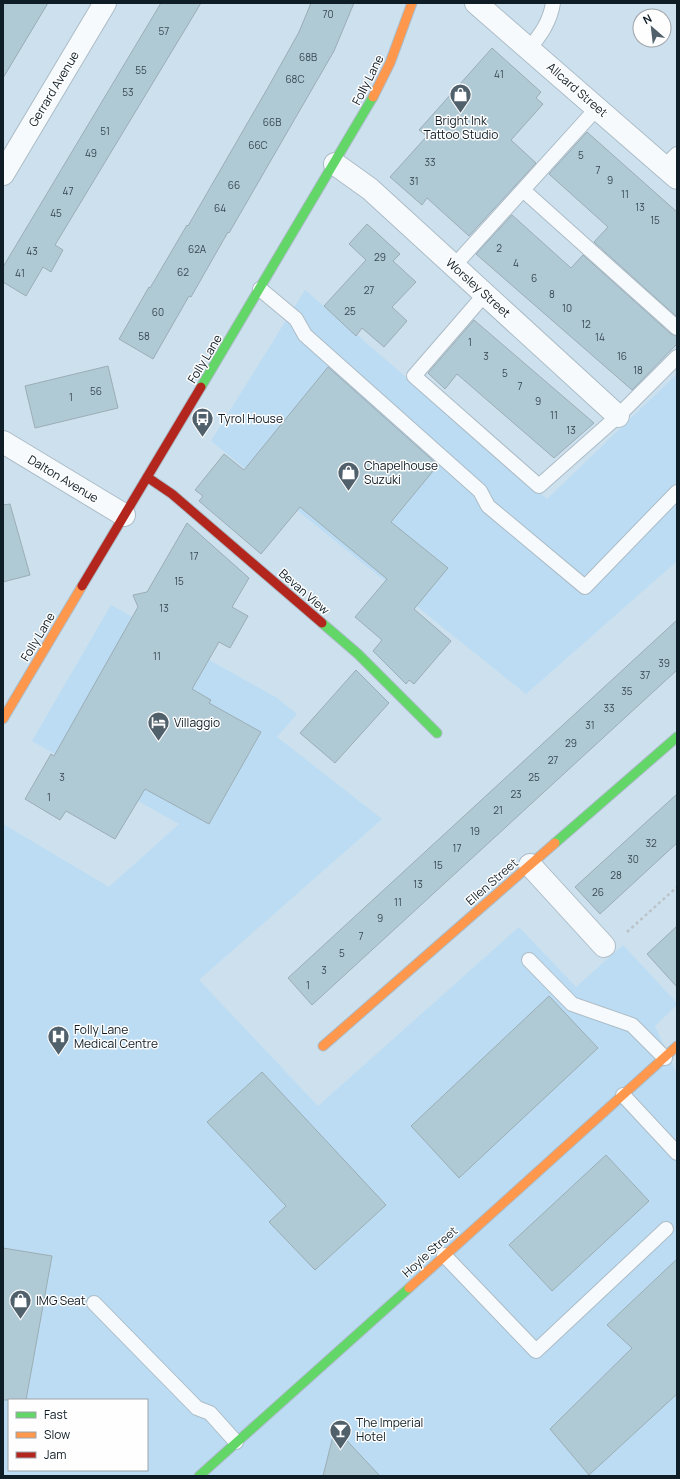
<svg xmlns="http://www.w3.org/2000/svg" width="680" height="1479" font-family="Manrope,sans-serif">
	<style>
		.built { fill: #bbdcf3; fill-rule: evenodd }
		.building { fill: #b0cad5; stroke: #9badb5 }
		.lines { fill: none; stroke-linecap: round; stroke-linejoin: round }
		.lane-casing { stroke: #acbcc7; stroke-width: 16 }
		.street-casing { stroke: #acbcc7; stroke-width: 24 }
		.fast-casing { stroke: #acbcc7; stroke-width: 11 }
		.slow-casing { stroke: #acbcc7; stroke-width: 11 }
		.jam-casing { stroke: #acbcc7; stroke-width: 11 }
		.path { stroke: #bcc3c8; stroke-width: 2.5; stroke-dasharray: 3 3; stroke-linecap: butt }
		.lane { stroke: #f7fafc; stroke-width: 14 }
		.street { stroke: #f7fafc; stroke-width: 22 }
		.fast { stroke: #63d668; stroke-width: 9 }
		.slow { stroke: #ff974d; stroke-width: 9 }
		.jam { stroke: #b3261e; stroke-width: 9 }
		.labels { text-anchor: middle; stroke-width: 3; stroke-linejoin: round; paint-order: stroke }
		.number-label { font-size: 10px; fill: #384953 }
		.street-label { font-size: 12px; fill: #0f1d26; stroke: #fefefe }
		.poi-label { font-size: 12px; fill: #0f1d26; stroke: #fefefe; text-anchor: start }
	</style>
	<rect width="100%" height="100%" fill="#cce0ee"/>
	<path class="built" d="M305,290L547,499L677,374V561L526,694L211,441Z
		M111,605L277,698L297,714L277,737L382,819L199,980L318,1106L519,927L576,987L623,945L677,1003V1005L655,1026L677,1074V1476H3V824L109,887L179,824L32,741ZM9,1400H147V1470H9Z"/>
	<path class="building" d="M3,3H48L3,78Z
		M161,3H201L55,245L63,250L51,272L43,267L26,296L3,282V267Z
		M311,3H354L334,51L229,233L228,232L191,297L189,296L153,359L119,339L149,287L150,288L187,225L188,226L270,84L299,32Z
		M492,48L541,92L536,98L543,104L511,140L536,163L469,236L427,198L422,205L390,177L427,136L419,130Z
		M587,132L677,212V317L594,242L608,227L549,174Z
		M512,215L571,268L583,255L671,334L677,336V344L632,390L476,254Z
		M367,224L400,254L393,261L416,282L392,307L407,321L384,347L362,328L356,336L324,306L366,260L349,244Z
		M474,320L594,423L554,458L457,374L445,389L428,373Z
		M108,366L118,408L35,428L25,386Z
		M328,367L438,465L391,522L448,568L414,609L451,641L414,684L409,680L406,684L373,651L382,640L355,617L387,579L300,507L261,554L199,501L203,496L195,490L224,454L244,470Z
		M10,504L30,575L3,582V505Z
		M187,523L249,578L232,607L248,616L230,648L219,642L192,689L211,700L209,703L261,732L209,824L145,789L115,839L66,811L60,820L25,799L51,754L54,756L138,607L133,595L147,592Z
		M677,620V670L312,1005L288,978Z
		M356,670L389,703L335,763L300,733Z
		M677,794V843L600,914L575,887Z
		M677,926V987L647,954Z
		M549,996L598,1048L459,1178L411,1126Z
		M262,1072L386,1205L315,1270L269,1222L286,1206L207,1122Z
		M606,1155L649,1201L552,1291L509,1245Z
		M3,1248L52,1256L26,1400H3Z
		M677,1259V1394L589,1475L550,1429L632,1348L607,1325Z
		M335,1428L380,1476H323Z"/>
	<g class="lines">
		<defs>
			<path id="lane" d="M529,49C541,34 550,22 553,3
				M664,167L677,154
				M523,190L677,328
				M454,266L597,108
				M260,289L296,319L305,335L480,491L488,506L585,587L677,492
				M485,294L414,376L539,486L618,416L677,357
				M529,960L572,1004L632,1025L665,1058
				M623,1095L677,1153
				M444,1255L536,1351L666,1229
				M94,1303L197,1408L210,1413L236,1442"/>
			<path id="street" d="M476,3L677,178
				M335,164L370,189L618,416
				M3,174L105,3
				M3,442L124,515
				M530,865L604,946"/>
			<path id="fast" d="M201,387L373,97
				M322,623L358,654L437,733
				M555,843L677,737
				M199,1476L409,1288"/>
			<path id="slow" d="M373,97L390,63L412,3
				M3,719L82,586
				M323,1046L555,843
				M409,1288L677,1046"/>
			<path id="jam" d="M147,477L172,494L322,623
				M82,586L201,387"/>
		</defs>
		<use href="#lane" class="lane-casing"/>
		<use href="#street" class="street-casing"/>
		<use href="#fast" class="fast-casing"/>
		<use href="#slow" class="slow-casing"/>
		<use href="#jam" class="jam-casing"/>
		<path class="path" d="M627,932L677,887"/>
		<use href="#lane" class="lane"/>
		<use href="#street" class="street"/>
		<use href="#fast" class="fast"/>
		<use href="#slow" class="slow"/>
		<use href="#jam" class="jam"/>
	</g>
	<defs>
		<symbol id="shop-pin" viewBox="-11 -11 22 30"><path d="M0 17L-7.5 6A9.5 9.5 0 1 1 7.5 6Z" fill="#51616c" stroke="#fefefe"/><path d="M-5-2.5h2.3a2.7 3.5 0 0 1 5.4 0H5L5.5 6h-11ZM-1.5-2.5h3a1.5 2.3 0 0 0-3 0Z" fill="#fff"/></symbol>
		<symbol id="bus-pin" viewBox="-11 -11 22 30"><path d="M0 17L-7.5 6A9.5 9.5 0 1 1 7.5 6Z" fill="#51616c" stroke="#fefefe"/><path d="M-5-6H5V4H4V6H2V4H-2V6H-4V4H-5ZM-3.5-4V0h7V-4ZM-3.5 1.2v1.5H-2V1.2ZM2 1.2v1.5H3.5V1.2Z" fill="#fff"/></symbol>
		<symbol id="hotel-pin" viewBox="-11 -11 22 30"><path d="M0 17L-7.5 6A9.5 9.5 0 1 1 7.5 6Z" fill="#51616c" stroke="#fefefe"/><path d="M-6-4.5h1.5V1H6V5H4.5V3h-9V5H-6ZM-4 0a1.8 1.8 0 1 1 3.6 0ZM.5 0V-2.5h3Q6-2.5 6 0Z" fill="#fff"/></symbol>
		<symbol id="hospital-pin" viewBox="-11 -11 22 30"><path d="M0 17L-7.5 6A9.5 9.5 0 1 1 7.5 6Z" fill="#51616c" stroke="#fefefe"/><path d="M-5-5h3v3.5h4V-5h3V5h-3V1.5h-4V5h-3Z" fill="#fff"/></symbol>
		<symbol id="bar-pin" viewBox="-11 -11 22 30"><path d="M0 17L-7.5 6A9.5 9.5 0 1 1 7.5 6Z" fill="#51616c" stroke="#fefefe"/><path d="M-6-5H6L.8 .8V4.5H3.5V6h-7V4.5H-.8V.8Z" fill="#fff"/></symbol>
	</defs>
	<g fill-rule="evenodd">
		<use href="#shop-pin" x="448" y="82" width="25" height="34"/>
		<use href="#bus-pin" x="190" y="406" width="25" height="34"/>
		<use href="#shop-pin" x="336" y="460" width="25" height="34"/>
		<use href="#hotel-pin" x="146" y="710" width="25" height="34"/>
		<use href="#hospital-pin" x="46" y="1024" width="25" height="34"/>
		<use href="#shop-pin" x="8" y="1288" width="25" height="34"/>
		<use href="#bar-pin" x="328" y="1418" width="25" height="34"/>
	</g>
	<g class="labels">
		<g class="number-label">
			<text x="328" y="18">70</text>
			<text x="164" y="35">57</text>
			<text x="308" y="61">68B</text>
			<text x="141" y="74">55</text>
			<text x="499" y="78">41</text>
			<text x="295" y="83">68C</text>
			<text x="128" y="96">53</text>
			<text x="272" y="126">66B</text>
			<text x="105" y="135">51</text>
			<text x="258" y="149">66C</text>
			<text x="91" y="157">49</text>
			<text x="581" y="159">5</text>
			<text x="430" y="166">33</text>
			<text x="598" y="174">7</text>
			<text x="610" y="184">9</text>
			<text x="414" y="185">31</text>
			<text x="234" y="189">66</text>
			<text x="68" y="195">47</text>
			<text x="625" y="198">11</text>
			<text x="640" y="211">13</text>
			<text x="220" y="212">64</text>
			<text x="56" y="217">45</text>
			<text x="655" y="224">15</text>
			<text x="499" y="252">2</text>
			<text x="197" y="253">62A</text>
			<text x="32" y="255">43</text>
			<text x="380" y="261">29</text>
			<text x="516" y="267">4</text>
			<text x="183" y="276">62</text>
			<text x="20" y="277">41</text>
			<text x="534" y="282">6</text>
			<text x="369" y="294">27</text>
			<text x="552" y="298">8</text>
			<text x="567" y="312">10</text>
			<text x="350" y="315">25</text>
			<text x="158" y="316">60</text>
			<text x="586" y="328">12</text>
			<text x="144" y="340">58</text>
			<text x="600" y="341">14</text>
			<text x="470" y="346">1</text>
			<text x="486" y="360">3</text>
			<text x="622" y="360">16</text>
			<text x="638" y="374">18</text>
			<text x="505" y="377">5</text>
			<text x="520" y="390">7</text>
			<text x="96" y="395">56</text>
			<text x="71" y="401">1</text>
			<text x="538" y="405">9</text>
			<text x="554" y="419">11</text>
			<text x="571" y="434">13</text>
			<text x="194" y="560">17</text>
			<text x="179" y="585">15</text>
			<text x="164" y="612">13</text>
			<text x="157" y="660">11</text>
			<text x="664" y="667">39</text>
			<text x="645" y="679">37</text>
			<text x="627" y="695">35</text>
			<text x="609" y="712">33</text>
			<text x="590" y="729">31</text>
			<text x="571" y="747">29</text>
			<text x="553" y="764">27</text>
			<text x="62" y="781">3</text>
			<text x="534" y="781">25</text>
			<text x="516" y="798">23</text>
			<text x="49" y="801">1</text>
			<text x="498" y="814">21</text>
			<text x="475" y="835">19</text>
			<text x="651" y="847">32</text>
			<text x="457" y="852">17</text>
			<text x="633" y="863">30</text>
			<text x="438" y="869">15</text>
			<text x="616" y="879">28</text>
			<text x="418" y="888">13</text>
			<text x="598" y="896">26</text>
			<text x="398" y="906">11</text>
			<text x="380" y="922">9</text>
			<text x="361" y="940">7</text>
			<text x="342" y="957">5</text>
			<text x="324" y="974">3</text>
			<text x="308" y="989">1</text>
		</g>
		<g class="street-label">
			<text transform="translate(368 80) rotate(-63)" y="4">Folly Lane</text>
			<text transform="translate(54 89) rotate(-59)" y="4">Gerrard Avenue</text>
			<text transform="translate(577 90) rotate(41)" y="4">Allcard Street</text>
			<text transform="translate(478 288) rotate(42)" y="4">Worsley Street</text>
			<text transform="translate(205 359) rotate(-59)" y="4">Folly Lane</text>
			<text transform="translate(63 479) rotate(31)" y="4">Dalton Avenue</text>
			<text transform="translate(304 592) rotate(41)" y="4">Bevan View</text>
			<text transform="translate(38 637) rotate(-59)" y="4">Folly Lane</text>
			<text transform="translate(492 882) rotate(-41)" y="4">Ellen Street</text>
			<text transform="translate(430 1252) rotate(-42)" y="4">Hoyle Street</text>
		</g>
		<g class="poi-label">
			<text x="461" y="125" text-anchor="middle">Bright Ink<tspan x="461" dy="14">Tattoo Studio</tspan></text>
			<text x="218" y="423">Tyrol House</text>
			<text x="364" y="470">Chapelhouse<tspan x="364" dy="14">Suzuki</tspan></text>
			<text x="174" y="727">Villaggio</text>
			<text x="74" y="1034">Folly Lane<tspan x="74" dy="14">Medical Centre</tspan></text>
			<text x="36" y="1305">IMG Seat</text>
			<text x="356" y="1427">The Imperial<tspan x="356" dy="14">Hotel</tspan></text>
		</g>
	</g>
	<rect width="680" height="1479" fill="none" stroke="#0f1d26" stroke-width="8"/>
	<rect x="8" y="1399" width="140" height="72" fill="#fefefe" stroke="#9ea4a8"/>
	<rect x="16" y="1412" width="20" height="6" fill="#63d668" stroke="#9ea4a8"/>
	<text x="44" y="1419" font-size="12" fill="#0f1d26">Fast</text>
	<rect x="16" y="1432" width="20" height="6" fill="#ff974d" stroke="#9ea4a8"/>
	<text x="44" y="1439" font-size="12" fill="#0f1d26">Slow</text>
	<rect x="16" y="1452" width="20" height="6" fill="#b3261e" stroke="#9ea4a8"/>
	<text x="44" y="1459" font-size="12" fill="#0f1d26">Jam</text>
	<g transform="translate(652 28) rotate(332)"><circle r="19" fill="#fefefe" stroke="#9ea4a8"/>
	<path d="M0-3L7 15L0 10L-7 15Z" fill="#51616c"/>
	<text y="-6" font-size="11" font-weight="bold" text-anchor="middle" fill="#0f1d26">N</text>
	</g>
</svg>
